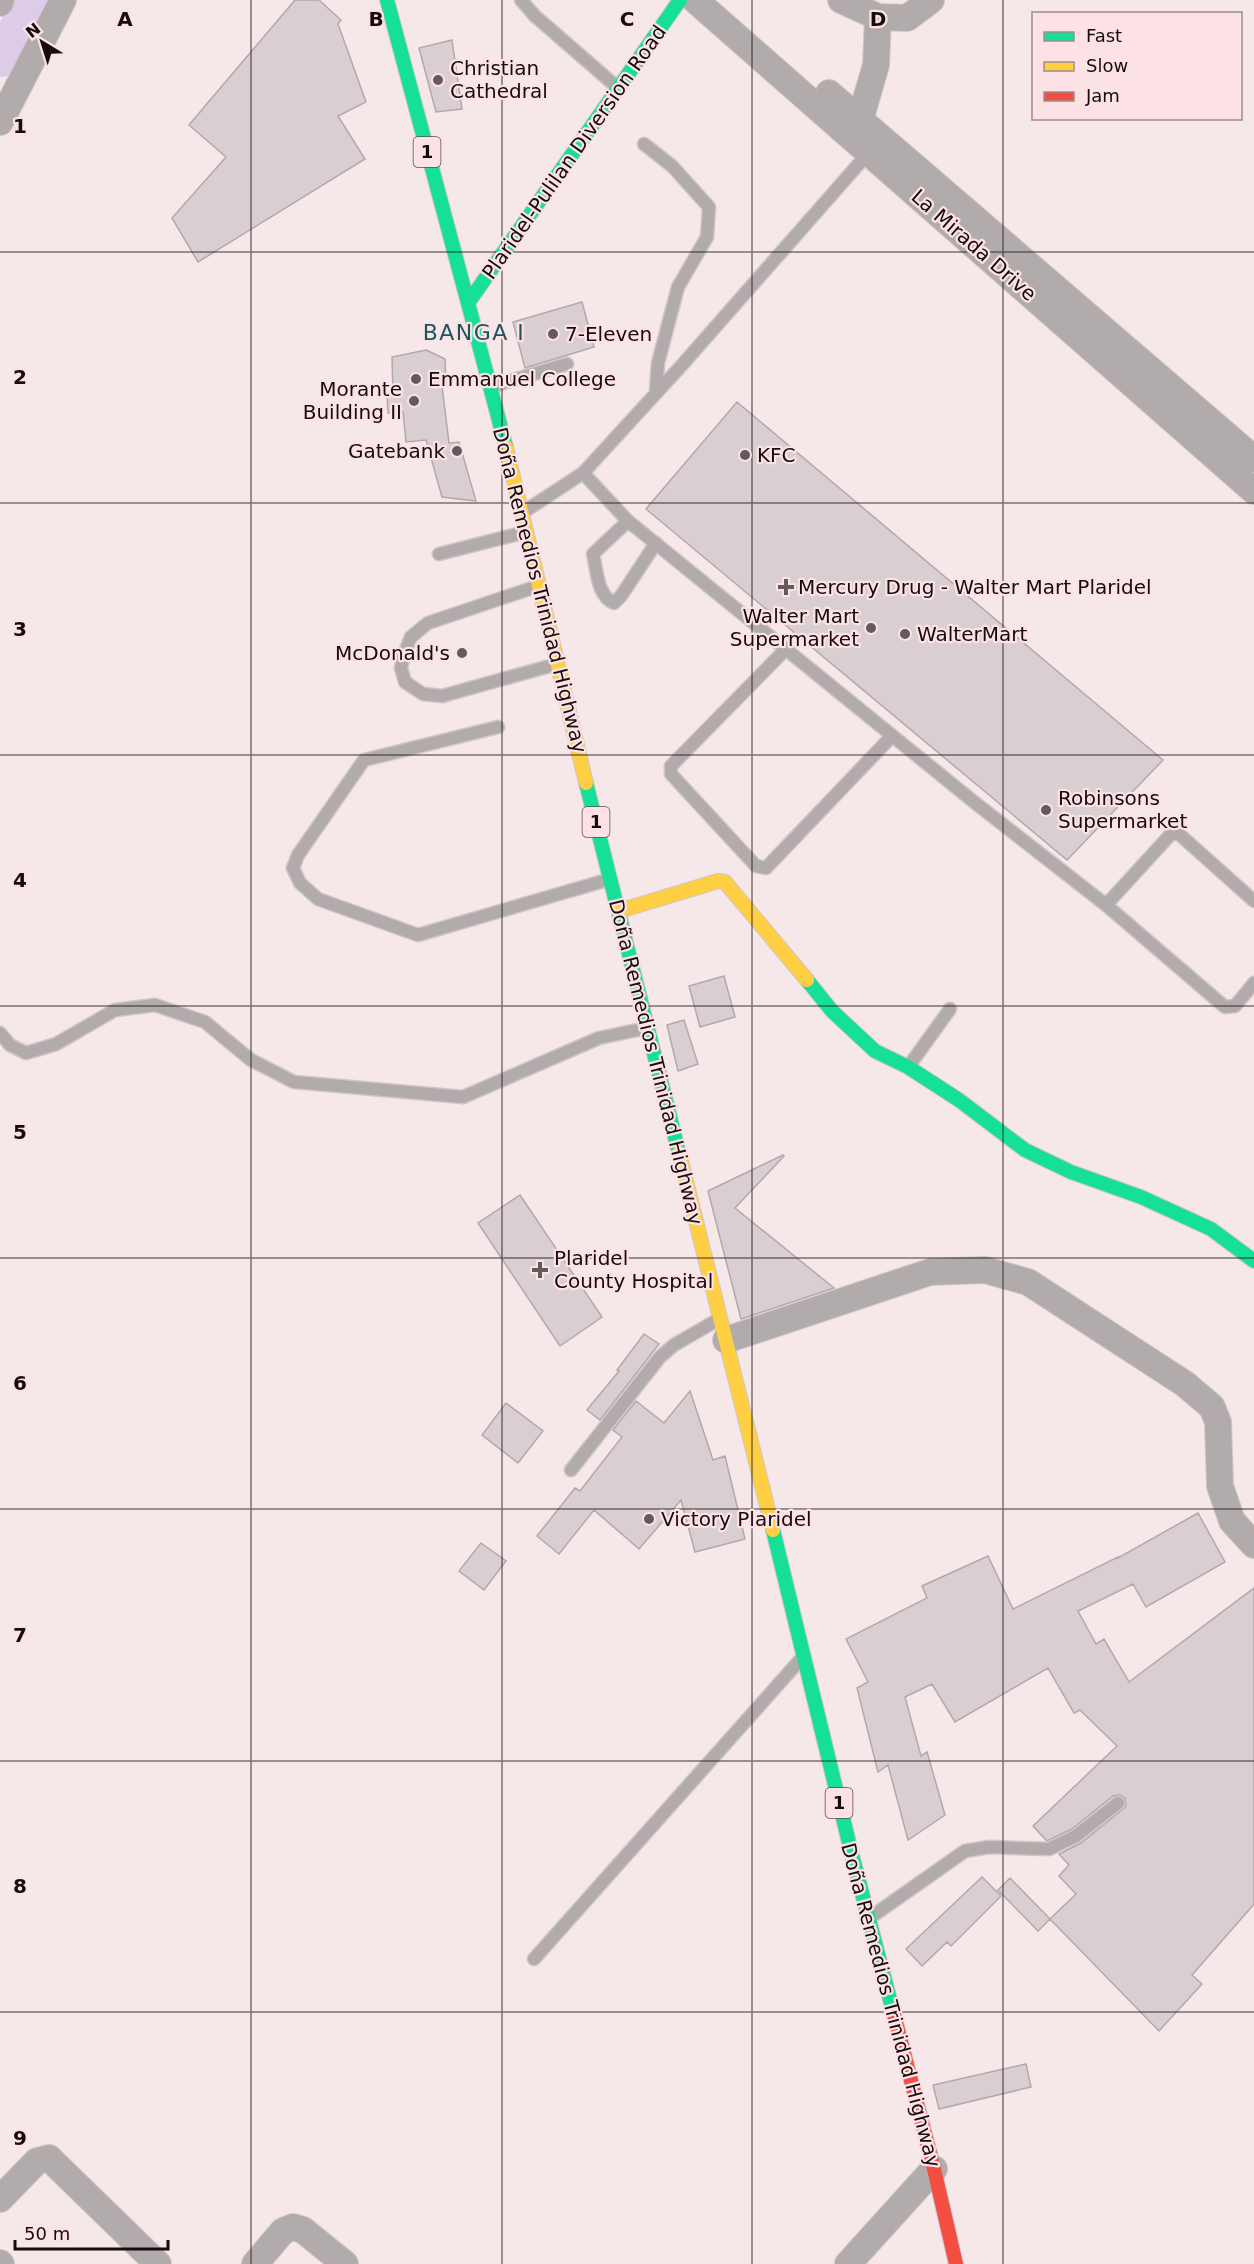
<svg xmlns="http://www.w3.org/2000/svg" width="1254" height="2264" font-family="'DejaVu Sans',sans-serif">
	<style>
		.lines { fill: none; stroke-linecap: round; stroke-linejoin: round }
		.river { stroke: #dccce7; stroke-width: 36 }
		.building { fill: #d9ced2; stroke: #b3a8ac; stroke-width: 1.5 }
		.lane-casing { stroke: #d0c6c7; stroke-width: 15 }
		.street-casing { stroke: #d0c6c7; stroke-width: 28 }
		.fast-casing { stroke: #d0c6c7; stroke-width: 16 }
		.slow-casing { stroke: #d0c6c7; stroke-width: 16 }
		.jam-casing { stroke: #d0c6c7; stroke-width: 16 }
		.lane { stroke: #b2abab; stroke-width: 12 }
		.street { stroke: #b2abab; stroke-width: 26 }
		.fast { stroke: #16e098; stroke-width: 14 }
		.slow { stroke: #ffcf43; stroke-width: 14 }
		.jam { stroke: #f24e42; stroke-width: 14 }
		.grid { fill: none; stroke: #160c0e; stroke-width: 1.5; stroke-opacity: 0.55 }
		.poi-dot { fill: #64595b; stroke: #fce1e5; stroke-width: 2 }
		.labels { text-anchor: middle; stroke-width: 4.5; stroke-linejoin: round; paint-order: stroke }
		.shield { fill: #fce1e5; stroke: #5b4c4e; stroke-width: 1.5 }
		.shield-label { font-size: 18px; font-weight: bold; fill: #160c0e }
		.poi-label { font-size: 20px; fill: #160c0e; stroke: #fce1e5; text-anchor: start }
		.street-label { font-size: 20px; fill: #160c0e; stroke: #fce1e5 }
		.quarter-label { font-size: 22px; letter-spacing: 1.5px; fill: #1b555d; stroke: #fce1e5 }
		.grid-label { font-size: 20px; text-anchor: middle; font-weight: bold; fill: #160c0e; stroke: #fce1e5; stroke-width: 4.5; stroke-linejoin: round; paint-order: stroke }
	</style>
	<rect width="100%" height="100%" fill="#f6e7e9"/>
	<g class="lines">
		<path class="river" d="M0,59L33,0"/>
	</g>
	<path class="building" d="M295,0H319L341,20L338,24L366,102L338,116L365,159L198,262L172,218L226,157L189,125Z
		M452,40L462,109L436,112L419,48Z
		M582,302L594,347L525,368L513,322Z
		M426,350L445,359L446,385L442,386L449,443L459,442L476,501L442,497L426,440L406,442L403,412L388,413L387,393H393L392,357Z
		M737,402L1163,760L1067,860L646,509Z
		M724,976L735,1017L700,1027L689,986Z
		M684,1020L698,1064L678,1071L667,1025Z
		M783,1155L784,1156L735,1208L834,1288L741,1319L708,1191Z
		M520,1195L602,1317L560,1346L478,1223Z
		M644,1334L659,1344L600,1420L587,1410L619,1371L617,1370Z
		M690,1391L713,1460L725,1456L745,1539L695,1552L681,1500L639,1549L594,1510L559,1554L537,1536L575,1488L580,1491L622,1437L613,1430L636,1401L664,1423Z
		M506,1403L543,1431L518,1463L482,1435Z
		M1198,1513L1225,1562L1146,1607L1133,1584L1078,1611L1096,1644L1104,1639L1129,1682L1254,1588V1904L1192,1975L1202,1984L1159,2031L1050,1919L1076,1894L1059,1876L1069,1865L1059,1854L1081,1843L1123,1809L1126,1806L1125,1798L1120,1795L1113,1796L1072,1829L1047,1841L1033,1826L1117,1746L1080,1710L1074,1713L1048,1668L955,1722L932,1684L905,1697L921,1756L927,1752L945,1815L908,1840L888,1765L878,1772L857,1688L868,1682L846,1639L927,1598L922,1586L988,1556L1013,1609L1118,1557V1558Z
		M481,1543L506,1561L484,1590L459,1571Z
		M982,1877L1001,1896L951,1946L947,1942L922,1966L906,1949Z
		M1010,1878L1050,1919L1038,1931L998,1890Z
		M1026,2064L1031,2087L939,2109L933,2085Z"/>
	<g class="lines">
		<defs>
			<path id="lane" d="M521,0L535,16L618,88
				M644,144L672,166L709,207L707,237L678,287L658,363L656,391
				M490,387L567,364
				M583,473L628,521L974,802L1106,905L1225,1007L1235,1006L1254,983
				M525,511L583,473L682,365L871,150
				M628,521L593,554C597,570 597,596 614,603L621,596L656,543
				M439,554L526,532
				M538,586L428,623L411,637L404,654L401,668L405,682L423,694L442,696L557,664
				M786,649L671,766V774L756,866L766,868L892,736
				M498,727L364,760L298,855L293,868L300,883L318,899L418,935L607,880
				M1106,905L1171,834H1179L1254,901
				M0,1033L10,1045L26,1053L56,1044L115,1010L155,1005L205,1022L251,1060L294,1082L463,1097L599,1038L647,1028
				M909,1066L950,1009
				M571,1470L660,1357L674,1345L719,1319
				M871,1917L965,1851L989,1847L1049,1849L1076,1836L1118,1803
				M534,1959L800,1660"/>
			<path id="street" d="M695,0L1254,491
				M841,0L878,17L907,18L931,0
				M0,3L1,0
				M829,93L1254,459
				M860,120L876,65L878,17
				M0,122L63,0
				M726,1340L930,1272L985,1270L1028,1282L1185,1384L1212,1407L1218,1422L1220,1486L1232,1521L1254,1545
				M0,2199L37,2161L49,2158L158,2264
				M0,2263L1,2264
				M255,2264L283,2231L293,2227L303,2230L345,2264
				M848,2264L934,2169"/>
			<path id="fast" d="M387,0L468,303
				M506,447L468,303L680,0
				M586,783L679,1153
				M807,980L832,1011L875,1051L908,1067L959,1100L1025,1150L1071,1172L1141,1197L1211,1229L1254,1261
				M773,1530L852,1855L893,2011"/>
			<path id="slow" d="M506,447L586,783
				M619,911L718,881L725,882L807,980
				M679,1153L773,1530"/>
			<path id="jam" d="M893,2011L934,2169L956,2264"/>
		</defs>
		<use href="#lane" class="lane-casing"/>
		<use href="#street" class="street-casing"/>
		<use href="#fast" class="fast-casing"/>
		<use href="#slow" class="slow-casing"/>
		<use href="#jam" class="jam-casing"/>
		<use href="#lane" class="lane"/>
		<use href="#street" class="street"/>
		<use href="#fast" class="fast"/>
		<use href="#slow" class="slow"/>
		<use href="#jam" class="jam"/>
	</g>
	<path class="grid" d="M251,0V2264M502,0V2264M752,0V2264M1003,0V2264M0,252H1254M0,503H1254M0,755H1254M0,1006H1254M0,1258H1254M0,1509H1254M0,1761H1254M0,2012H1254"/>
	<g class="poi-dot">
		<circle cx="438" cy="80" r="6"/>
		<circle cx="553" cy="334" r="6"/>
		<circle cx="416" cy="379" r="6"/>
		<circle cx="414" cy="401" r="6"/>
		<circle cx="457" cy="451" r="6"/>
		<circle cx="745" cy="455" r="6"/>
		<path d="M783 578h6v6h6v6h-6v6h-6v-6h-6v-6h6z"/>
		<circle cx="871" cy="628" r="6"/>
		<circle cx="905" cy="634" r="6"/>
		<circle cx="462" cy="653" r="6"/>
		<circle cx="1046" cy="810" r="6"/>
		<path d="M537 1261h6v6h6v6h-6v6h-6v-6h-6v-6h6z"/>
		<circle cx="649" cy="1519" r="6"/>
	</g>
	<g class="labels">
		<g class="shield">
			<rect x="413.5" y="137" width="27" height="30" rx="4.5"/>
			<rect x="582.5" y="807" width="27" height="30" rx="4.5"/>
			<rect x="825.5" y="1788" width="27" height="30" rx="4.5"/>
		</g>
		<g class="shield-label">
			<text x="427" y="158">1</text>
			<text x="596" y="828">1</text>
			<text x="839" y="1809">1</text>
		</g>
		<g class="poi-label">
			<text x="450" y="75">Christian<tspan x="450" dy="23">Cathedral</tspan></text>
			<text x="565" y="341">7-Eleven</text>
			<text x="428" y="386">Emmanuel College</text>
			<text x="402" y="396" text-anchor="end">Morante<tspan x="402" dy="23">Building II</tspan></text>
			<text x="445" y="458" text-anchor="end">Gatebank</text>
			<text x="757" y="462">KFC</text>
			<text x="798" y="594">Mercury Drug - Walter Mart Plaridel</text>
			<text x="859" y="623" text-anchor="end">Walter Mart<tspan x="859" dy="23">Supermarket</tspan></text>
			<text x="917" y="641">WalterMart</text>
			<text x="450" y="660" text-anchor="end">McDonald's</text>
			<text x="1058" y="805">Robinsons<tspan x="1058" dy="23">Supermarket</tspan></text>
			<text x="554" y="1265">Plaridel<tspan x="554" dy="23">County Hospital</tspan></text>
			<text x="661" y="1526">Victory Plaridel</text>
		</g>
		<g class="street-label">
			<text transform="translate(574 152) rotate(-55)" y="7">Plaridel-Pulilan Diversion Road</text>
			<text transform="translate(974 245) rotate(41)" y="7">La Mirada Drive</text>
			<text transform="translate(540 590) rotate(76)" y="7">Doña Remedios Trinidad Highway</text>
			<text transform="translate(656 1062) rotate(76)" y="7">Doña Remedios Trinidad Highway</text>
			<text transform="translate(891 2005) rotate(75)" y="7">Doña Remedios Trinidad Highway</text>
		</g>
		<g class="quarter-label">
			<text x="474" y="340">BANGA I</text>
		</g>
	</g>
	<g class="grid-label">
		<text x="125" y="26">A</text>
		<text x="376" y="26">B</text>
		<text x="627" y="26">C</text>
		<text x="878" y="26">D</text>
		<text x="20" y="133">1</text>
		<text x="20" y="384">2</text>
		<text x="20" y="636">3</text>
		<text x="20" y="887">4</text>
		<text x="20" y="1139">5</text>
		<text x="20" y="1390">6</text>
		<text x="20" y="1642">7</text>
		<text x="20" y="1893">8</text>
		<text x="20" y="2145">9</text>
	</g>
	<rect x="1032" y="12" width="210" height="108" fill="#fce1e5" stroke="#a08c8f" stroke-width="1.5"/>
	<rect x="1044" y="32" width="30" height="9" fill="#16e098" stroke="#a08c8f" stroke-width="1.5"/>
	<text x="1086" y="42" font-size="18" fill="#160c0e">Fast</text>
	<rect x="1044" y="62" width="30" height="9" fill="#ffcf43" stroke="#a08c8f" stroke-width="1.5"/>
	<text x="1086" y="72" font-size="18" fill="#160c0e">Slow</text>
	<rect x="1044" y="92" width="30" height="9" fill="#f24e42" stroke="#a08c8f" stroke-width="1.5"/>
	<text x="1086" y="102" font-size="18" fill="#160c0e">Jam</text>
	<g transform="translate(42 42) rotate(322)" stroke="#fce1e5" stroke-width="4.5" paint-order="stroke">
	<path d="M0-4.5L10 22L0 15L-10 22Z" fill="#160c0e"/>
	<text y="-9" font-size="16" font-weight="bold" text-anchor="middle" fill="#160c0e">N</text>
	</g>
	<path d="M15 2240v9h153v-9" fill="none" stroke="#160c0e" stroke-width="3"/>
	<text x="24" y="2240" font-size="18" fill="#160c0e" stroke="#fce1e5" stroke-width="4.5" paint-order="stroke">50 m</text>
</svg>
